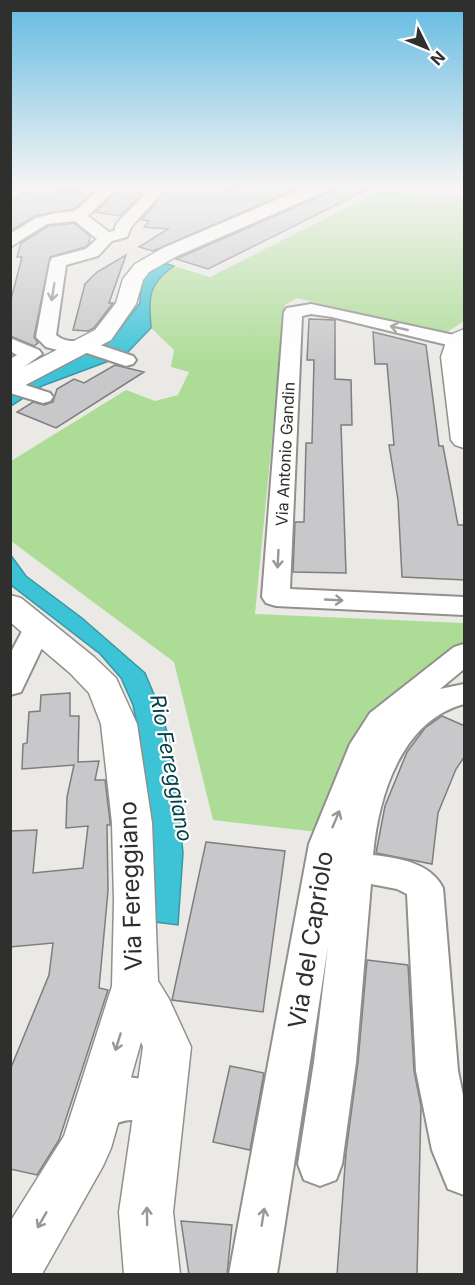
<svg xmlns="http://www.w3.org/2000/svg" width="475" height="1285" font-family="Inter,sans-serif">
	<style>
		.green { fill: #addc97 }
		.water { fill: #3cc3d6; stroke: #3897a4; stroke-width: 1.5 }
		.building { fill: #c8c7c9; stroke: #7e7d7f; stroke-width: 1.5 }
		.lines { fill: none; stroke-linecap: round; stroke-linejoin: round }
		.pedestrian-casing { stroke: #91908d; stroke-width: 3 }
		.minor-casing { stroke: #91908d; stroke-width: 4 }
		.tertiary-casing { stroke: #91908d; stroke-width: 3 }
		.pedestrian { fill: #fff; fill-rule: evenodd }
		.minor { fill: #fff; fill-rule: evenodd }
		.tertiary { fill: #fff; fill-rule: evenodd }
		.oneway { stroke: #979796 }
		.labels { text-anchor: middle; stroke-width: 4.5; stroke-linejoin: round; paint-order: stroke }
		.far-street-label { font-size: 16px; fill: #2f2f2e; stroke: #fff }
		.water-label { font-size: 21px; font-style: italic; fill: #034149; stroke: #fff }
		.near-street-label { font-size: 24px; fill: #2f2f2e; stroke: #fff }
	</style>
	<rect width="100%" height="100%" fill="#ebe9e6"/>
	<path class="green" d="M381,190L464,199V321L444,334L297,298L285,305L255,614L464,623V640L459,653L318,832L213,820L174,662L11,541V461L126,390L155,401L178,395L189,372L171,367L174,350L151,328C149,297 147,285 174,266L210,277Z"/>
	<path class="water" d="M161,262L174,266C147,285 149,297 151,328L125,355L42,386L11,406V393L27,382L113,338L140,303L141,279Z
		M10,554L26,576L82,618L145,673L161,711L173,753L183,853L178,925L155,922L140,740L133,705L121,678L100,654L11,585Z"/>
	<path class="building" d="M126,185H151L120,216L95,212Z
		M171,185H218L221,189L230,191L245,186L256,188L263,185H305L153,251L139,247L168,229L144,227L149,221L141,220Z
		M335,185H376L208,269L176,259L332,191Z
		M31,186L56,189L59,192H94L74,209L35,216L10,231V203Z
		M74,223L90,236L89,243L85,247L50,257L34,337L38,343L34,346L10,336V303L22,257H17L21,243L48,226Z
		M126,255L109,303H113L94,328L88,331L73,330L85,284L97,272Z
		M309,319L335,320V379L351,380L352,425H341L346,573L293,572L295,522H304L306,443H312L314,360H307Z
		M373,332L426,345L439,446H443L458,525H465V580L402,577L398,500L389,445H394L387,364H375Z
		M115,365L144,372L56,428L17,412L33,402L44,405L53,402L57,389L74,379L84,383Z
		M70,693V716H79L78,762L99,761L95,780H105L110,821V825H107L108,891L99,988L108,990L59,1140L37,1175L10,1169V1070L49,975L53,943L10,947V831L37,830L33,873L83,868L88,826L66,828L67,797L74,765L22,769L23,744L27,743L29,712L40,711L41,695Z
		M442,716L465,726V756L456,769L438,813L432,864L376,853L385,806L407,752L425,728Z
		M206,842L285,851L263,1012L172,1000Z
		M367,960L408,965L414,1071L421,1106L417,1275H337L346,1152L358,1062Z
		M230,1066L264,1073L250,1150L213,1142Z
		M181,1221L232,1225L227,1275H189Z"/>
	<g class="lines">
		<defs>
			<path id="pedestrian" d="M220,185H240C236,190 224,190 220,185Z"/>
			<path id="minor" d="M10,185H21L10,192Z
				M58,185H80L78,188L59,190Z
				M105,185H120L88,216L109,232L114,231L117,223L154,185H169L131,227L127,237L112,241L98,256L66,265L56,335C68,345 78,339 91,342L133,356L136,360L133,364L126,366L84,352L77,355L46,347L36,337L50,262L52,258L86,249L97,239L75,221L47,224L10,247V234L36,218L56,213L75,211Z
				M311,304L463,337L464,343L456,347L332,317L311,314L302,316L290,589L464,597V615L276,606L266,603L262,597L284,312L287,308Z
				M10,338L39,350L42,354L17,372L10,374V359L17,355L10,351Z
				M10,380L50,393L53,397L50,401L43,403L10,393Z
				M37,620L47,622L51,629L21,692L10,695V654L27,622Z
				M464,644V669L440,689L464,684V704C401,721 378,797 373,855C399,858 431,863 443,888L458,1071L464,1100V1195L448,1189L432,1150L416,1071L407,894L397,889L371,884L356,1062L342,1164L336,1180L320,1186L304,1180L298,1164L314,1062L328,946L277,1274H229L309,844L350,744L370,713L454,647Z
				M128,1077L142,1079L175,1092L181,1107L175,1122L160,1128C129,1115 127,1119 97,1131L82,1125L76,1110L82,1095L114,1080Z"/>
			<path id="tertiary" d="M311,185H333L331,189L177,256L149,272L143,280L136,304L111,340L18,389L10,391V374L95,330L116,303L123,279L135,264L163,248Z
				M464,329V448L455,445L451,440L441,357L448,336Z
				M10,595L21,598L94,657L116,678L137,724L152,823L158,981L169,999L191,1047L173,1212L180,1274H124L119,1212L143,1047L141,1042L111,1148L103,1166L42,1274H10V1222L64,1136L112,986L114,901L112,823L101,724L89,693L70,673L10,622Z"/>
		</defs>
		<use href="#pedestrian" class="pedestrian-casing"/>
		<use href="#minor" class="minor-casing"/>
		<use href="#tertiary" class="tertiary-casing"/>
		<use href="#pedestrian" class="pedestrian"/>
		<use href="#minor" class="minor"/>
		<use href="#tertiary" class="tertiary"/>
	</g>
	<defs><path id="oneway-shaft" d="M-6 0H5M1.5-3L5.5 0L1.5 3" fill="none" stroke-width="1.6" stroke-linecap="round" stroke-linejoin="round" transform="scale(1.5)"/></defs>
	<g class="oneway">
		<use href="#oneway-shaft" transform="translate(53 292) rotate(99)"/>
		<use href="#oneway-shaft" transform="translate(399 328) rotate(-167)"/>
		<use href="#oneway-shaft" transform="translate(278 559) rotate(93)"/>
		<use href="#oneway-shaft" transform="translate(334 600) rotate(3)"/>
		<use href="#oneway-shaft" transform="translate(336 819) rotate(-67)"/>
		<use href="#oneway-shaft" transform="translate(118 1042) rotate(107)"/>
		<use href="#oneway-shaft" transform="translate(147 1216) rotate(-91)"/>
		<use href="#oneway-shaft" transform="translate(263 1217) rotate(-81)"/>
		<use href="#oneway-shaft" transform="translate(42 1220) rotate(120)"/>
	</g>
	<linearGradient id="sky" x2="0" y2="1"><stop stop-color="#63bae1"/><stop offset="0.51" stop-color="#f6f5f4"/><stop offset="1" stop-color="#f6f5f4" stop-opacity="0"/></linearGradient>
	<rect width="475" height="365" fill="url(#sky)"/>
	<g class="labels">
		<g class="far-street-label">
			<text transform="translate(285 454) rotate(-87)" y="6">Via Antonio Gandin</text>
		</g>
		<g class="water-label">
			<text transform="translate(171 768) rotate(79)" y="7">Rio Fereggiano</text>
		</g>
		<g class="near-street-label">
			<text transform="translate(131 886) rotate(-92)" y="8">Via Fereggiano</text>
			<text transform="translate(311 940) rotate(-81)" y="8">Via del Capriolo</text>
		</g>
	</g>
	<rect width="475" height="1285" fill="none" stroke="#2f2f2e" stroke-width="24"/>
	<g transform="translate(427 48) rotate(133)" stroke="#ffffff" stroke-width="4.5" paint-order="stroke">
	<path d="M0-4.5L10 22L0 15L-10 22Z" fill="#2f2f2e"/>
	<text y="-9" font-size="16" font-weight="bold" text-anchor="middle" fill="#2f2f2e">N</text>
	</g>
</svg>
